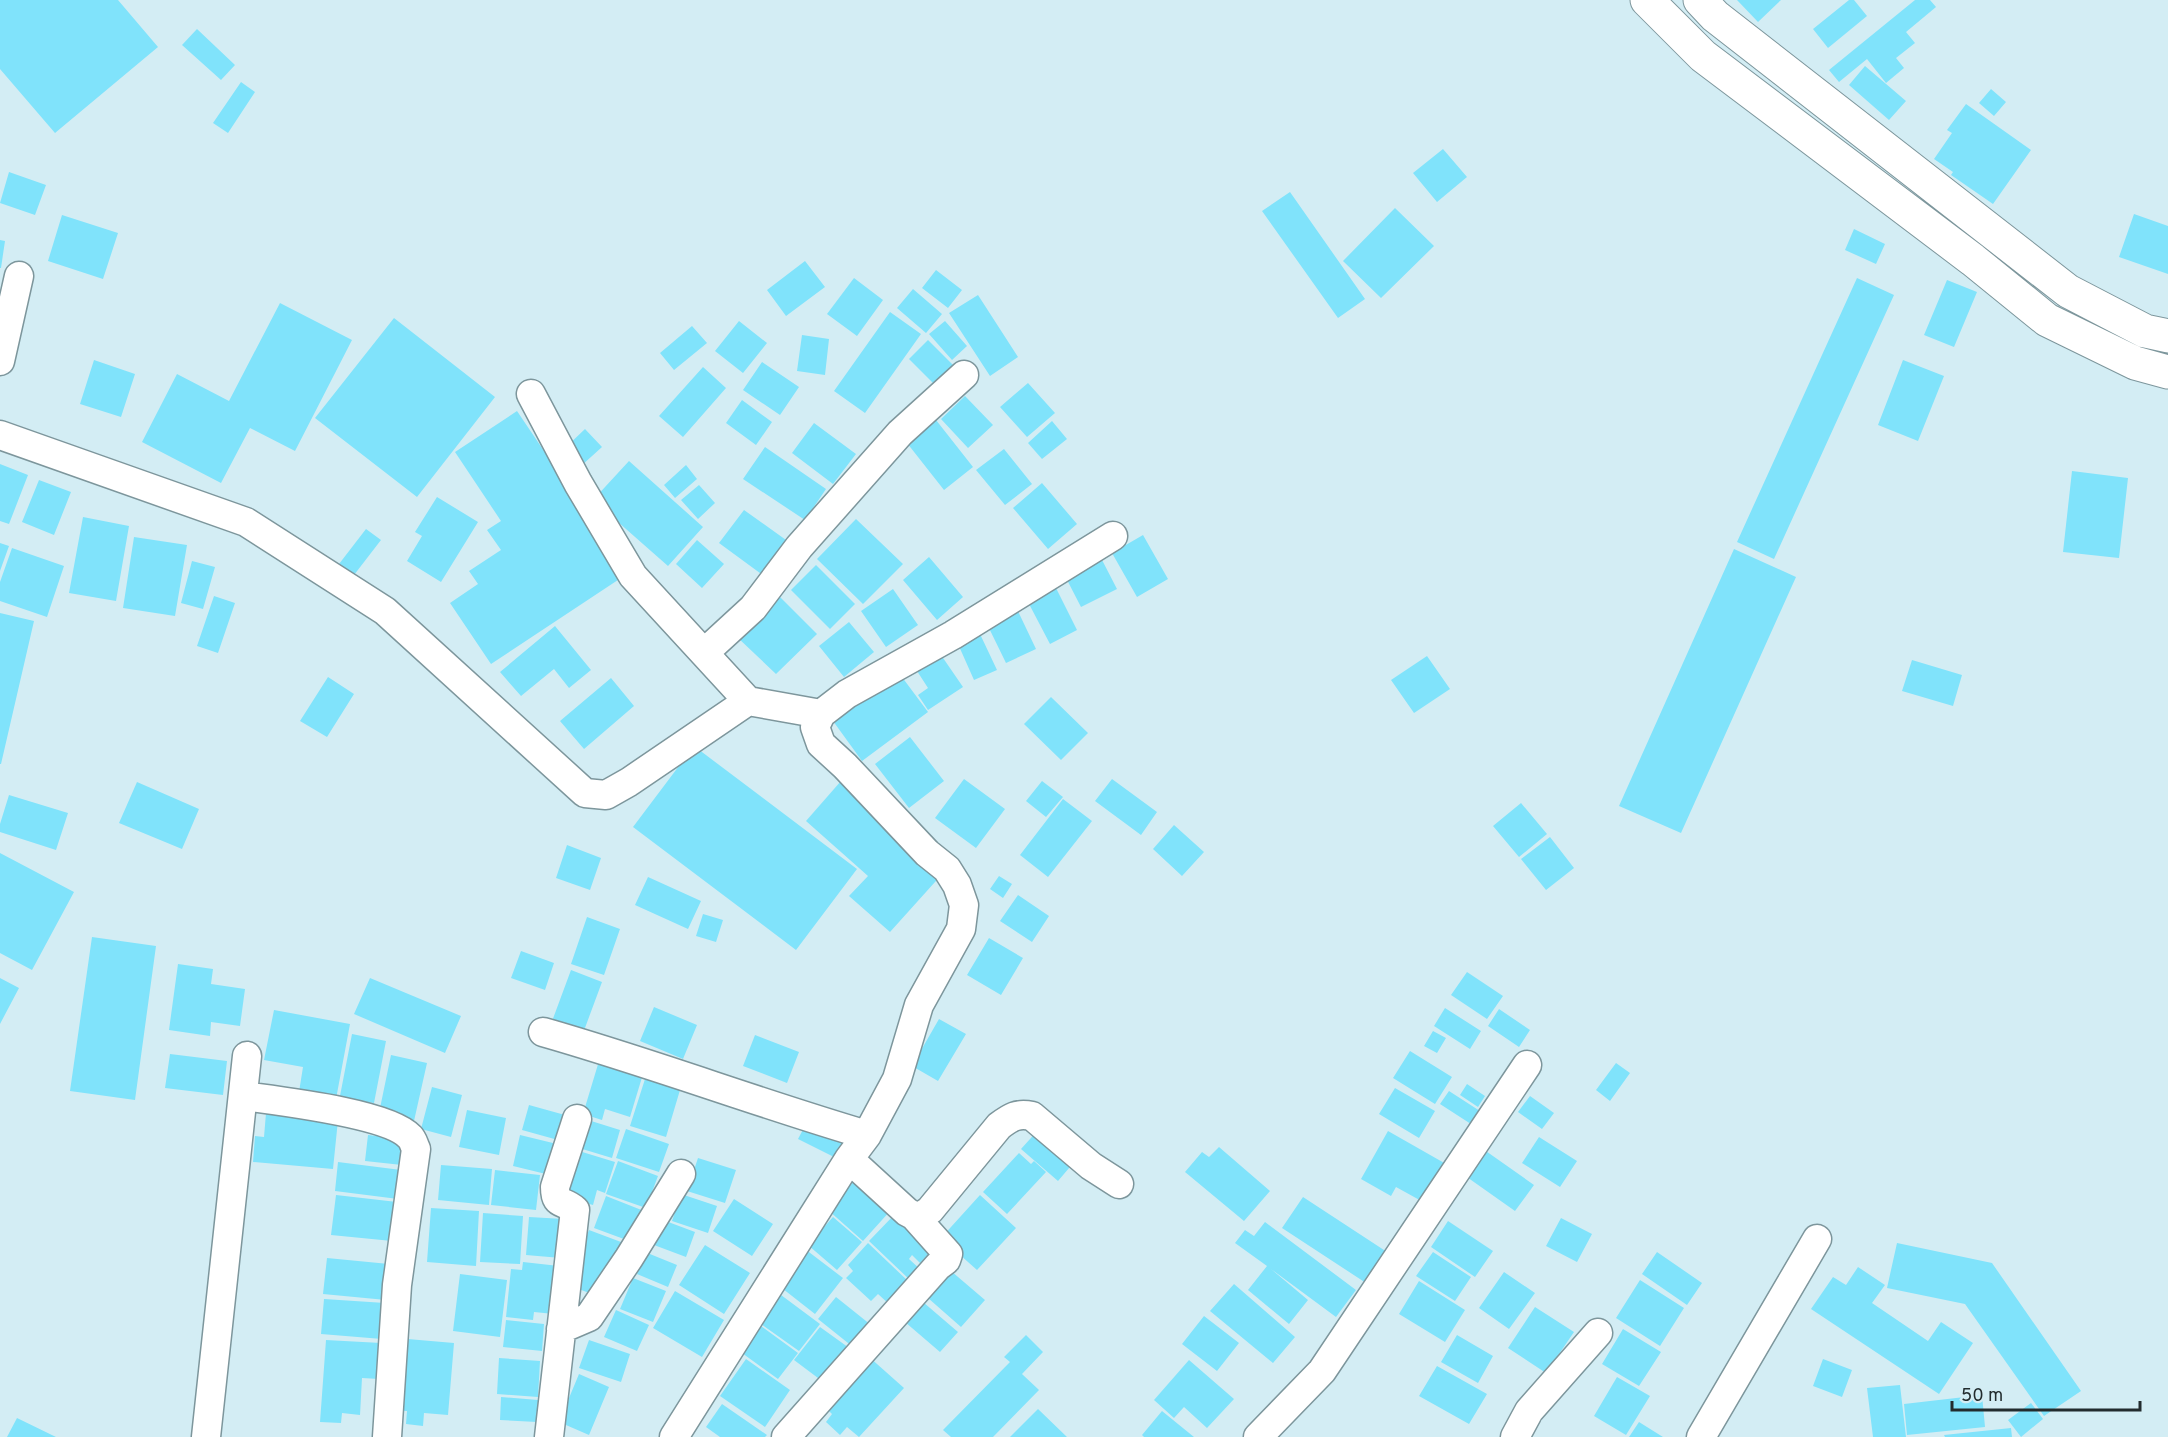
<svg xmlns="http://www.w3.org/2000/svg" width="2168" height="1437" font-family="Overpass,sans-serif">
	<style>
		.building { fill: #80e3fb }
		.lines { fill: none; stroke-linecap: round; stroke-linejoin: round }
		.minor-casing { stroke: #7d969c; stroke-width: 31 }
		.trunk-casing { stroke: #7d969c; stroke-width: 35 }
		.minor { stroke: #fff; stroke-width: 28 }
		.trunk { stroke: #fff; stroke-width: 33 }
	</style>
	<rect width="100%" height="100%" fill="#d3edf4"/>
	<path class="building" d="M0,0H118L158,47L55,133L0,69Z
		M1737,0H1781L1758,22Z
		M1849,0H1854L1867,16L1828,48L1813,29Z
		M1915,0H1930L1936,7L1906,32L1915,43L1896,58L1904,68L1886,83L1867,59L1839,82L1829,70Z
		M197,29L235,65L221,80L182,45Z
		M1865,66L1906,101L1889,120L1849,85Z
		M241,82L255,92L228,133L213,123Z
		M1991,89L2006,102L1994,116L1979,103Z
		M1966,104L2031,150L1993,204L1951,175L1953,172L1934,159L1952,133L1947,130Z
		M1443,149L1467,177L1437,202L1413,173Z
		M9,172L46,185L35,215L0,203Z
		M1290,192L1365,299L1338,318L1262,211Z
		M1395,208L1434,246L1381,298L1343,261Z
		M2134,214L2168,226V274L2119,257Z
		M62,215L118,233L103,279L48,261Z
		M1854,229L1885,244L1876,264L1845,250Z
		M0,240L5,241L1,268H0Z
		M805,261L825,287L786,316L767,290Z
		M936,270L962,290L948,308L922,288Z
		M854,278L883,300L857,336L827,314Z
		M1857,278L1894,295L1774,559L1737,542Z
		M1947,280L1977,292L1954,347L1924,335Z
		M913,289L942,314L926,333L897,308Z
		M978,295L1018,357L990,376L949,313Z
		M280,303L352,340L295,451L250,428L221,483L142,442L177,374L229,401Z
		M890,312L921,334L865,413L834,391Z
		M394,318L495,397L417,497L315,418Z
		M739,321L767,343L743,373L715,351Z
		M945,321L967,346L952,360L929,334Z
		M692,326L707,343L674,370L660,353Z
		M802,335L829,339L825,375L797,371Z
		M928,340L955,367L936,386L909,359Z
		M94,360L135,374L121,417L80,404Z
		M1903,360L1944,376L1918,441L1878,425Z
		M762,362L799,387L780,415L743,390Z
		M703,367L726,388L683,437L659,416Z
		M1028,383L1055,413L1027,437L1000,407Z
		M965,396L993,425L968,448L941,419Z
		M742,400L772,422L756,445L726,423Z
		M517,411L627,574L491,664L450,603L478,584L469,571L501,550L487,530L501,521L455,452Z
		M936,420L973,467L944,490L907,443Z
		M1052,421L1067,439L1042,459L1028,443Z
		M814,423L856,454L833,484L792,453Z
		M585,429L602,447L581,466L564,449Z
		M765,447L826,489L805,520L743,479Z
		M1004,449L1032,484L1005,505L976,470Z
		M629,461L703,527L668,566L593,500Z
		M0,464L28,475L9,524L0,521Z
		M686,465L697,479L675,498L664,485Z
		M2072,471L2128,478L2119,558L2063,552Z
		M39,480L71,492L54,535L22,522Z
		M1042,483L1077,524L1048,549L1013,508Z
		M699,485L715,503L698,519L681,500Z
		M437,497L478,522L441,582L407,561L422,536L415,532Z
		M744,510L793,545L768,579L719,543Z
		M83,517L129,526L116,601L69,593Z
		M856,519L903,564L863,604L817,559Z
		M366,529L381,540L354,575L339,564Z
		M1143,535L1168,579L1137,597L1112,553Z
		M134,537L187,545L175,616L123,608Z
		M697,540L724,564L702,588L676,564Z
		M0,543L9,546L0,571Z
		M12,548L64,566L47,617L0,601V582Z
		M1734,549L1796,577L1681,833L1619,806Z
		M929,557L963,597L937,620L903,580Z
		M1101,558L1117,589L1081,607L1065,576Z
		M192,561L215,567L203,609L181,603Z
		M816,565L855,604L830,629L791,590Z
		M1056,588L1077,630L1050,644L1028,602Z
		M893,589L918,625L886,647L861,611Z
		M778,595L817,634L776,674L737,637Z
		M214,596L235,603L218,653L197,646Z
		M1016,607L1036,649L1006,663L986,622Z
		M0,613L34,621L1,764H0Z
		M849,622L874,652L844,677L819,646Z
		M555,626L591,670L569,688L554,669L521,696L500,672Z
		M980,634L997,670L974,680L958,644Z
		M941,655L963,687L928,710L918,695L928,688L917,671Z
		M1427,656L1450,689L1414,713L1391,680Z
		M1912,660L1962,675L1953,706L1902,691Z
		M899,673L928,712L862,761L833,721Z
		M328,677L354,694L327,737L300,721Z
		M611,678L634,706L584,749L560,721Z
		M1051,697L1088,733L1061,760L1024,724Z
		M910,737L944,781L909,808L875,764Z
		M694,746L857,869L796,950L633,827Z
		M964,779L1005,809L976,848L935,818Z
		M1112,779L1157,812L1141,835L1095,801Z
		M841,781L944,872L890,932L849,896L868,876L806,821Z
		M1042,781L1063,797L1046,817L1026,801Z
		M137,782L199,809L182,849L119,823Z
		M9,795L68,813L56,850L0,832V824Z
		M1063,799L1092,821L1048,877L1020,855Z
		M1521,803L1547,834L1519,857L1493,826Z
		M1174,825L1204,852L1182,876L1153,849Z
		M1550,837L1574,868L1546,890L1521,859Z
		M567,845L601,858L590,890L556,878Z
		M0,853L74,892L32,970L0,953Z
		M999,876L1012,884L1003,898L990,889Z
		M648,877L701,901L688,929L635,905Z
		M1018,895L1049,916L1032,942L1000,921Z
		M703,914L723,920L716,942L696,936Z
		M587,917L620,929L604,975L571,964Z
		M92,937L156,946L135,1100L70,1091Z
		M989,938L1023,958L1001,995L967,975Z
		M521,951L554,963L545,990L511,978Z
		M178,964L213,969L211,984L245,989L240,1026L211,1022L210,1036L169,1030Z
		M571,970L602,982L582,1036L551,1024Z
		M1467,972L1503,996L1487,1019L1451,995Z
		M0,978L19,988L0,1024Z
		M370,978L461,1016L445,1053L354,1014Z
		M654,1007L697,1025L683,1059L640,1041Z
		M1445,1008L1481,1031L1470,1049L1434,1026Z
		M1499,1009L1530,1030L1519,1047L1488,1026Z
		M274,1010L350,1024L336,1099L299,1092L303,1067L264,1060Z
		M939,1019L966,1034L938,1081L912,1066Z
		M1433,1031L1446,1038L1437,1053L1424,1046Z
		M352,1034L386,1041L374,1103L354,1100L339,1101Z
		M755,1035L799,1052L787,1083L743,1066Z
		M1410,1051L1452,1077L1435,1104L1393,1078Z
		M170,1054L227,1061L223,1095L165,1088Z
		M391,1055L427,1063L414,1121L379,1113Z
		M599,1061L643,1074L630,1117L605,1109L602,1120L583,1114Z
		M1616,1063L1630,1073L1610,1101L1596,1090Z
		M645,1079L680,1090L666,1137L630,1126Z
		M1467,1084L1485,1096L1478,1107L1460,1095Z
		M432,1087L462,1095L451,1137L421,1129Z
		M1395,1088L1435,1111L1419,1138L1379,1114Z
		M1449,1091L1483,1113L1474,1126L1440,1104Z
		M1530,1096L1554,1113L1542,1129L1518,1112Z
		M529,1105L565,1115L558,1140L522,1130Z
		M467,1110L506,1118L499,1155L459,1147Z
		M266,1113L338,1120L333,1169L253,1162L255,1136L264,1137Z
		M588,1120L620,1130L612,1158L579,1148Z
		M808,1120L846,1139L836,1158L798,1139Z
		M626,1129L669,1144L659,1172L616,1158Z
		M1039,1129L1075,1161L1058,1181L1021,1149Z
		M1388,1131L1446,1164L1425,1203L1396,1187L1391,1196L1361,1179Z
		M368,1135L405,1139L402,1165L365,1161Z
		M520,1135L557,1144L550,1175L513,1166Z
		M1539,1137L1577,1161L1560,1187L1522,1163Z
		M1219,1147L1270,1191L1244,1221L1185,1172L1202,1152L1209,1157Z
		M1483,1149L1534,1185L1515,1211L1464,1175Z
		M579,1151L615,1162L605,1193L597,1190L593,1205L565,1197Z
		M1019,1153L1031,1164L1034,1161L1046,1172L1007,1214L983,1192Z
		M698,1158L736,1170L725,1203L687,1191Z
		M618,1161L658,1176L646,1208L606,1194Z
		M338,1162L401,1170L398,1199L335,1191Z
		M441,1165L492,1169L489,1205L438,1200Z
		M495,1170L540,1175L536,1210L491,1205Z
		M856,1179L891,1210L863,1241L828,1210Z
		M681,1194L717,1206L708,1233L672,1221Z
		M336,1195L397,1202L392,1241L331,1235Z
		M980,1195L1016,1228L977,1270L941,1238Z
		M606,1196L644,1211L632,1242L594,1228Z
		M1303,1197L1387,1252L1366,1283L1282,1228Z
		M734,1199L773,1224L752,1256L713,1231Z
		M431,1208L479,1211L476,1266L427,1262Z
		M483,1213L523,1216L520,1264L480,1262Z
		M895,1214L933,1249L920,1263L912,1255L909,1259L921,1270L911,1281L869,1241Z
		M529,1217L564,1219L561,1258L526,1255Z
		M833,1217L862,1242L837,1270L808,1245Z
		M1561,1218L1592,1234L1577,1262L1546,1246Z
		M663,1220L695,1232L686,1257L654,1245Z
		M1448,1221L1493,1251L1475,1277L1431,1247Z
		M1265,1222L1356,1290L1336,1317L1271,1269L1308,1300L1289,1324L1248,1290L1267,1266L1235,1243L1245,1230L1254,1236Z
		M589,1230L621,1242L600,1297L568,1285Z
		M868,1243L909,1282L889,1304L878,1294L871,1301L846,1278L853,1271L848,1265Z
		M1897,1243L1992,1263L2081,1391L2044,1416L1965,1304L1887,1288Z
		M705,1245L750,1273L724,1314L679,1285Z
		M801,1246L843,1278L815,1314L778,1285Z
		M645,1252L677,1265L668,1287L637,1274Z
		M1433,1252L1471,1277L1455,1301L1416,1276Z
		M1657,1252L1702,1283L1687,1305L1642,1274Z
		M327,1258L389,1264L386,1300L323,1294Z
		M523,1262L559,1266L554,1314L534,1312L533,1320L506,1317L511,1269L522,1270Z
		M1858,1267L1885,1285L1872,1303L1928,1341L1941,1322L1973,1343L1939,1394L1811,1309L1833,1277L1846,1285Z
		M951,1271L985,1300L961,1327L928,1298Z
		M1504,1272L1535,1293L1509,1329L1479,1308Z
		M460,1274L507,1280L500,1337L453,1331Z
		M633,1278L666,1291L653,1322L620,1309Z
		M1640,1280L1684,1308L1660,1346L1616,1318Z
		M1419,1281L1465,1310L1445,1342L1399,1314Z
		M1234,1284L1295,1337L1273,1363L1210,1311Z
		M675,1291L724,1320L702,1357L653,1328Z
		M781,1295L820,1324L799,1351L761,1324Z
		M836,1297L871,1325L853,1347L818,1319Z
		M324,1299L385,1303L382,1339L321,1334Z
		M923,1302L958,1332L940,1352L905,1322Z
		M1535,1307L1574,1332L1546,1373L1508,1348Z
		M616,1310L649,1325L637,1351L604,1337Z
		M1204,1316L1239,1343L1217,1371L1182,1344Z
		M506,1320L544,1324L542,1351L503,1347Z
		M761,1326L798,1353L778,1379L742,1353Z
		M820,1327L852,1350L826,1384L794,1360Z
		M1623,1329L1661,1352L1639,1386L1602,1364Z
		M1026,1335L1043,1352L1022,1374L1039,1390L993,1437H951L943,1430L1010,1362L1004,1357Z
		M1457,1335L1493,1356L1478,1383L1441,1362Z
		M396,1338L454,1343L448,1415L424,1413L423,1426L406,1424L407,1411L390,1410Z
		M326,1340L381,1343L379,1379L362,1378L360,1415L342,1413L341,1423L320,1422Z
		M589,1340L630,1354L621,1382L579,1368Z
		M868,1356L904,1388L859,1437L847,1427L840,1435L826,1422L832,1414L823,1405Z
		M499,1358L540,1361L538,1397L497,1394Z
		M746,1359L790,1390L765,1427L720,1396Z
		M1823,1359L1852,1370L1842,1397L1813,1386Z
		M1189,1360L1234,1399L1207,1428L1184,1407L1174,1418L1154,1400Z
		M1437,1366L1487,1394L1469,1424L1419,1396Z
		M579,1374L609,1387L589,1435L559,1422Z
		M1617,1377L1650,1396L1626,1435L1594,1416Z
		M1900,1385L1906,1437H1873L1867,1388Z
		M1982,1395L1985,1427L1907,1435L1904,1404Z
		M501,1397L538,1400L537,1422L500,1420Z
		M2031,1403L2043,1419L2021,1437L2008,1420Z
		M722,1404L767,1435L765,1437H720L706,1427Z
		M1038,1409L1067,1437H1010Z
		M1162,1411L1194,1437H1144L1142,1435Z
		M17,1418L56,1437H7Z
		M1639,1422L1663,1437H1629Z
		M2011,1428L2012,1437H1945L1944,1435Z"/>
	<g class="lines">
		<defs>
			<path id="minor" d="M0,361L19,276
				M531,394L578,483L633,576L748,701
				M0,435L246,522L385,611L585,793L606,795L629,782L748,701L821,714
				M704,653L753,608L799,547L900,433L964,375
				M543,1032C652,1063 758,1103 867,1135
				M243,1096C278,1101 388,1113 410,1137C413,1140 414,1145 416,1149L397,1285L387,1437
				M849,1159L907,1212C917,1218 921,1217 930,1210L999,1126C1011,1117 1017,1113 1032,1116L1091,1166L1119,1184
				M561,1329L589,1317L629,1258L681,1174
				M206,1437L247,1056
				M549,1437L575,1210C563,1199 555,1207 555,1187L577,1119
				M674,1437L849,1159L867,1135L897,1079L919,1005L961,929L964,905L957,885L947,869L927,853L845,766L821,744L815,727L821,714L847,694L953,635L1113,536
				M786,1437L938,1266L946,1260L948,1254L915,1217
				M1258,1437L1322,1371L1527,1065
				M1515,1437L1529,1411L1598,1333
				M1701,1437L1817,1239"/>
			<path id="trunk" d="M1647,0L1703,56L1973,260L2047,320L2135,363L2168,372
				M1700,0L1715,16L2068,291L2145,331L2168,336"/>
		</defs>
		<use href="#minor" class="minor-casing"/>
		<use href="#trunk" class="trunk-casing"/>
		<use href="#minor" class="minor"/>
		<use href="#trunk" class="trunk"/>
	</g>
	<path d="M1952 1401v9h188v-9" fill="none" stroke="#222c2e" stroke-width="3"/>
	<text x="1961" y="1401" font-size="18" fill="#222c2e" stroke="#d3edf4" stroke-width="4.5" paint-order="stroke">50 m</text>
</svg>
